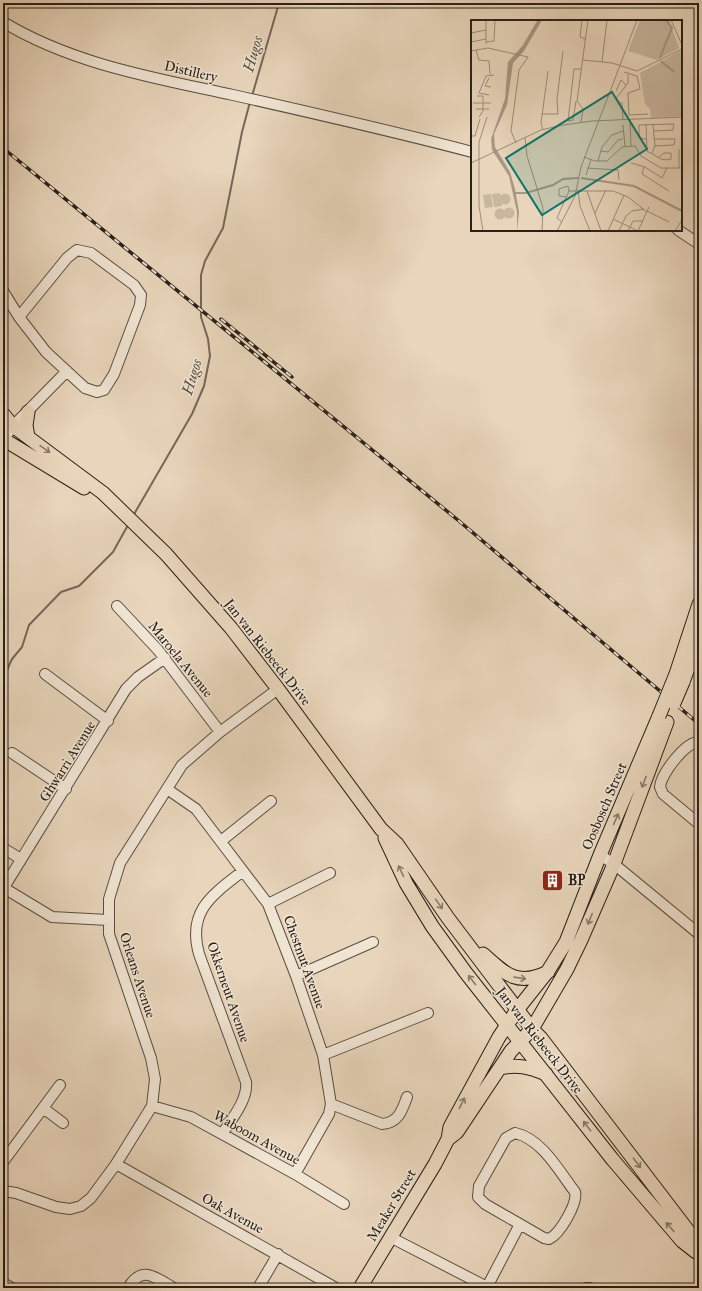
<svg xmlns="http://www.w3.org/2000/svg" width="702" height="1291" font-family="'IM FELL Great Primer',serif">
	<style>
		.lines { fill: none; stroke-linecap: round; stroke-linejoin: round }
		.stream { stroke: #756759; stroke-width: 2 }
		.minor-casing { stroke: #594d41; stroke-width: 12 }
		.major-casing { stroke: #292018; stroke-width: 15 }
		.minor { stroke: #f0e4d3; stroke-width: 10 }
		.major { stroke: #e8d5bb; stroke-width: 13 }
		.rail-casing { stroke: #292018; stroke-width: 3.5 }
		.rail { stroke: #f0e4d3; stroke-width: 2; stroke-dasharray: 6; stroke-linecap: butt }
		.major-bridge-casing { stroke: #292018; stroke-width: 15; stroke-linecap: butt }
		.major-bridge { stroke: #e8d5bb; stroke-width: 13 }
		.oneway { stroke: #887a6a }
		.labels { text-anchor: middle; stroke-width: 3; stroke-linejoin: round; paint-order: stroke }
		.street-label { font-size: 14px; fill: #292018; stroke: #f0e4d3 }
		.poi-label { font-size: 14px; font-weight: bold; fill: #292018; stroke: #f0e4d3; text-anchor: start }
		.water-label { font-size: 15px; font-style: italic; fill: #554a3e; stroke: #f0e4d3 }
		.inset-river { fill: none; stroke: #a79784; stroke-width: 2 }
		.inset-road { fill: none; stroke: #9c8d7a; stroke-width: 1 }
		.view { fill: #0f766e; fill-opacity: 0.15; stroke: #0f766e; stroke-width: 2 }
		.inset-edge { fill: none; stroke: #292018; stroke-width: 2 }
	</style>
	<rect width="100%" height="100%" fill="#e8d5bb"/>
	<filter id="stains"><feTurbulence type="fractalNoise" baseFrequency=".005" numOctaves="4"/><feColorMatrix values="0 0 0 0 .2 0 0 0 0 .09 0 0 0 0 .02 0 0 0 .5 -.17"/></filter>
	<radialGradient id="worn" r=".72"><stop offset=".6" stop-color="#630" stop-opacity="0"/><stop offset="1" stop-color="#630" stop-opacity=".3"/></radialGradient>
	<g class="lines">
		<path class="stream" d="M252,96L279,3
			M133,516L192,414L204,386L210,356L208,339L201,317V275L205,261L223,228L242,132L250,102
			M3,679L12,659L22,647L29,625L61,592L79,586L113,552L128,525"/>
		<defs>
			<path id="minor" d="M3,22C72,64 155,78 233,95C313,113 393,131 472,152
				M678,230L699,244
				M3,291L19,317L46,352L85,388L97,392L104,390L114,374L140,305L141,295L134,285L91,253L77,250L67,258L19,317
				M3,440L13,426L67,371
				M117,606L158,650L220,732
				M45,674L108,721
				M699,742C686,741 661,774 660,787L663,794L699,824
				M12,753L66,789
				M167,789L196,809L268,904L296,976L323,1055L331,1104L329,1114L295,1174
				M221,841L271,801
				M3,848L21,859
				M600,855L614,864L699,934
				M4,888L52,917L108,920
				M3,889L126,689L138,677L165,658
				M268,904L330,873
				M296,976L373,942
				M323,1055L428,1013
				M331,1104L382,1124C398,1123 402,1111 407,1097
				M152,1106L191,1117L295,1174L344,1204
				M43,1108L63,1123
				M223,1133C232,1118 248,1100 246,1082L199,954C187,911 212,895 243,871
				M515,1133C542,1139 559,1171 575,1192C578,1203 560,1234 549,1239L544,1238L485,1204L478,1197L479,1186L506,1138Z
				M3,1162L60,1085
				M116,1164L336,1288
				M3,1191L16,1193L56,1207L70,1209L81,1206L91,1198L116,1164L152,1106L155,1079L151,1058L109,934V899L120,863L182,765L220,732L278,689
				M390,1237L489,1288
				M3,1283L12,1288
				M487,1287L520,1224
				M128,1288C142,1264 156,1278 174,1288
				M258,1288L278,1254
				M586,1288H590"/>
			<path id="major" d="M28,412L26,425L28,437
				M3,414L13,426L103,493L166,554L231,628L278,689L381,829L397,844L448,918L532,1029L541,1038L689,1232L698,1253
				M3,439L84,488
				M676,674L699,604
				M683,682L699,638
				M385,838L406,883L432,926L466,973L613,1160L682,1241L696,1252
				M483,954C505,974 517,987 548,972
				M500,1068C517,1064 529,1067 546,1074
				M448,1139L457,1132L511,1051L532,1029L567,969L581,940L614,864L667,722
				M360,1288L435,1164L448,1139L450,1127L499,1037L517,1010L548,971L566,942L600,855L659,716"/>
		</defs>
		<use href="#minor" class="minor-casing"/>
		<use href="#major" class="major-casing"/>
		<use href="#minor" class="minor"/>
		<use href="#major" class="major"/>
		<defs>
			<path id="rail" d="M3,148L459,521L699,724
				M221,319L292,377"/>
		</defs>
		<use href="#rail" class="rail-casing"/>
		<use href="#rail" class="rail"/>
		<defs>
			<path id="major-bridge" d="M674,703L683,682
				M659,716L676,674"/>
		</defs>
		<use href="#major-bridge" class="major-bridge-casing"/>
		<use href="#major-bridge" class="major-bridge"/>
	</g>
	<defs><path id="oneway-shaft" d="M-6 0H5M1.5-3L5.5 0L1.5 3" fill="none" stroke-width="1.6" stroke-linecap="round" stroke-linejoin="round"/></defs>
	<g class="oneway">
		<use href="#oneway-shaft" transform="translate(45 449) rotate(35)"/>
		<use href="#oneway-shaft" transform="translate(644 782) rotate(111)"/>
		<use href="#oneway-shaft" transform="translate(616 819) rotate(-67)"/>
		<use href="#oneway-shaft" transform="translate(401 871) rotate(-115)"/>
		<use href="#oneway-shaft" transform="translate(439 904) rotate(55)"/>
		<use href="#oneway-shaft" transform="translate(590 919) rotate(112)"/>
		<use href="#oneway-shaft" transform="translate(520 978) rotate(8)"/>
		<use href="#oneway-shaft" transform="translate(472 980) rotate(-128)"/>
		<use href="#oneway-shaft" transform="translate(462 1103) rotate(-63)"/>
		<use href="#oneway-shaft" transform="translate(587 1126) rotate(-127)"/>
		<use href="#oneway-shaft" transform="translate(637 1163) rotate(53)"/>
		<use href="#oneway-shaft" transform="translate(670 1227) rotate(-131)"/>
	</g>
	<defs>
		<symbol id="building-square" viewBox="-11 -11 22 22"><rect x="-9" y="-9" width="18" height="18" rx="4" fill="#8f2418" stroke="#f0e4d3"/><path d="M-4-6H4V6H1V3H-1V6H-4ZM-2.5-4.3h1.7v1.8h-1.7ZM.8-4.3h1.7v1.8H.8ZM-2.5-1h1.7V.8h-1.7ZM.8-1h1.7V.8H.8Z" fill="#fff"/></symbol>
	</defs>
	<g fill-rule="evenodd">
		<use href="#building-square" x="540" y="868" width="25" height="25"/>
	</g>
	<g class="labels">
		<g class="street-label">
			<text transform="translate(191 71) rotate(13)" y="5">Distillery</text>
			<text transform="translate(268 652) rotate(52)" y="5">Jan van Riebeeck Drive</text>
			<text transform="translate(181 659) rotate(51)" y="5">Maroela Avenue</text>
			<text transform="translate(67 761) rotate(-58)" y="5">Ghwarri Avenue</text>
			<text transform="translate(604 806) rotate(-67)" y="5">Oosbosch Street</text>
			<text transform="translate(305 962) rotate(70)" y="5">Chestnut Avenue</text>
			<text transform="translate(138 975) rotate(72)" y="5">Orleans Avenue</text>
			<text transform="translate(229 992) rotate(71)" y="5">Okkerneut Avenue</text>
			<text transform="translate(540 1040) rotate(52)" y="5">Jan van Riebeeck Drive</text>
			<text transform="translate(257 1137) rotate(29)" y="5">Waboom Avenue</text>
			<text transform="translate(391 1205) rotate(-59)" y="5">Meaker Street</text>
			<text transform="translate(233 1213) rotate(29)" y="5">Oak Avenue</text>
		</g>
		<g class="poi-label">
			<text x="568" y="885">BP</text>
		</g>
		<g class="water-label">
			<text transform="translate(253 54) rotate(-74)" y="5">Hugos</text>
			<text transform="translate(192 377) rotate(-73)" y="5">Hugos</text>
		</g>
	</g>
	<g transform="translate(471 20)">
		<rect width="211" height="211" fill="#e8d5bb"/>
		<path d="M169,0H198L208,28L186,40L157,31ZM211,30V96L180,98L179,89L174,84L169,53ZM29,173L31,186L23,187L21,174ZM28.5 179a5.5 5.5 0 1 1 11 0a5.5 5.5 0 1 1-11 0ZM20,174L22,187L14,188L12,175ZM32.5 193a5.5 5.5 0 1 1 11 0a5.5 5.5 0 1 1-11 0ZM23.5 194a5.5 5.5 0 1 1 11 0a5.5 5.5 0 1 1-11 0Z" fill="#c8b69f"/>
		<path d="M71,0L53,31L42,43L36,85L23,114L24,127L39,152L44,169L48,192L46,211V192L38,156L21,130L20,119L34,79L37,42L52,25L66,1Z" fill="#a79784"/>
		<path class="inset-river" d="M194,25L201,8L195,0M189,38L194,25M190,41L203,52M110,158L163,166L211,191M44,173H55L82,165L92,159L107,158"/>
		<path class="inset-road" d="M111,0L109,17L114,19M200,0L211,25M0,13L15,10M0,22L15,19M15,22L23,21L24,0M15,24V0M5,30L8,40L18,41L19,54M0,31L17,28L57,37L48,50L40,111L45,123M112,40L141,43L166,51L211,29M131,42L136,0M153,52L166,56L169,69L157,73L158,95L177,94M18,58L14,66L20,67M145,71L150,60L155,65M18,75L8,73L15,56L23,55M6,76H12V91L8,97M137,77L166,0M105,81L102,100L97,101L103,49H110M2,83H20M5,89H18M71,94H87L86,79L92,31M152,100L151,83L146,81V77L157,63V54M159,100L160,126M110,102L112,89L106,81L117,0M175,104L176,131L190,139L196,140L200,139V133H193L188,137M152,105L154,126M72,110L70,103L77,51M0,116H4L9,99M54,117L56,136L72,188L71,211M175,119L168,118V105L203,104L202,110L183,111M183,119H204L203,125L184,126M208,129V148M130,131L137,132L147,120L152,119M181,133L184,126L182,104M113,137L124,141H136L151,127L164,126L170,136L190,148H211M127,141L131,127L141,115L152,111M0,143L70,110L92,105L121,101L211,97M160,143L174,147L191,158L196,148M173,147L171,154L198,171M116,148L147,150L148,160M115,155L120,140M107,170L109,186L119,211M98,171H142L157,177L176,192M116,171L130,211M96,177L88,176V169L97,166L98,171M176,191L198,202M124,193L135,170M142,199L167,211L178,187M91,202L86,198L98,171M12,211L8,186V122L16,97M86,211L104,176L110,147L138,74M137,211L153,175M148,211L155,196L161,191L173,189M157,211L162,201H172M204,211L211,200"/>
		<path class="view" d="M141,72L176,129L71,195L35,138Z"/>
		<rect width="211" height="211" class="inset-edge"/>
	</g>
	<rect width="702" height="1291" fill="none" stroke="#e8d5bb" stroke-width="16"/>
	<rect x="4" y="4" width="694" height="1283" fill="none" stroke="#292018" stroke-width="2"/>
	<rect x="8" y="8" width="686" height="1275" fill="none" stroke="#292018"/>
	<rect width="100%" height="100%" filter="url(#stains)"/>
	<rect width="100%" height="100%" fill="url(#worn)"/>
</svg>
